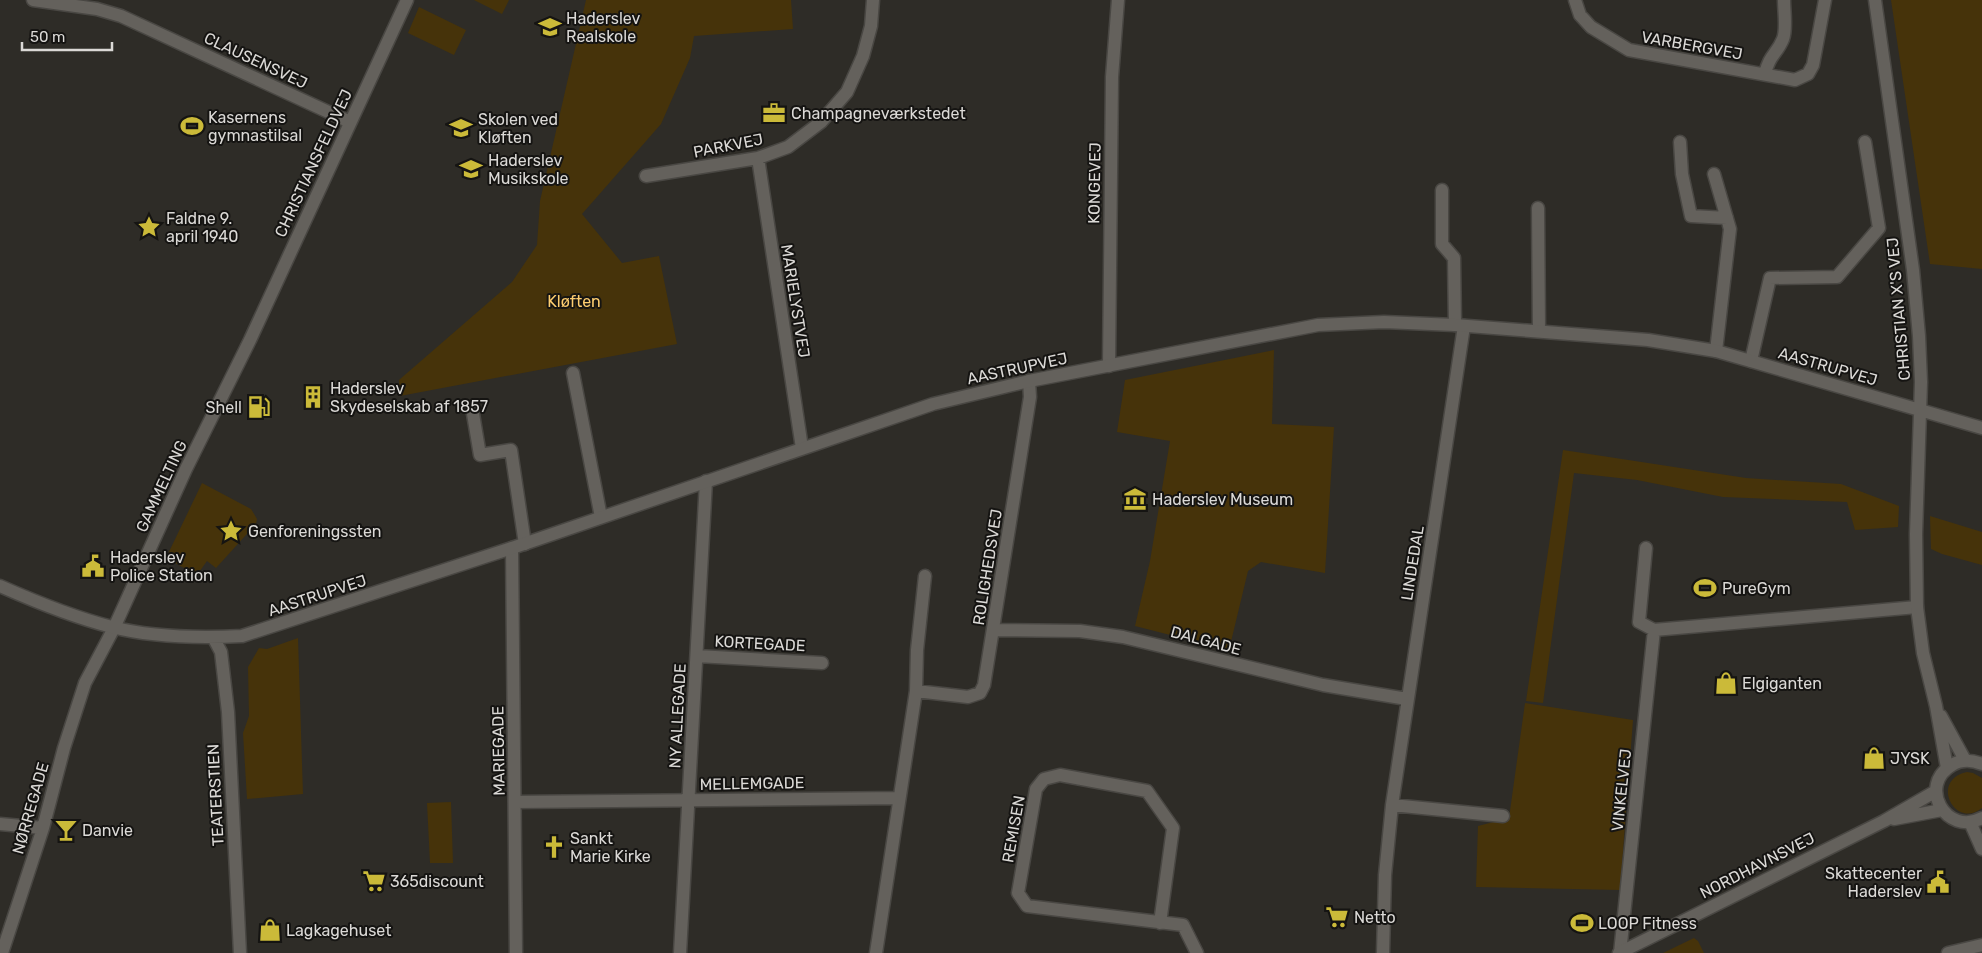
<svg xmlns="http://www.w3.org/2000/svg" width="1982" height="953" font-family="Rubik,sans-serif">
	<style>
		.green { fill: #46330a }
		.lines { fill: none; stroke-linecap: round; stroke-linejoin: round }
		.minor-casing { stroke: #494743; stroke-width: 15 }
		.tertiary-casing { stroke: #494743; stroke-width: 15 }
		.minor { stroke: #64615c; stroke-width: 12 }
		.tertiary { stroke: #64615c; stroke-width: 12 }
		.labels { text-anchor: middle; stroke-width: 4; stroke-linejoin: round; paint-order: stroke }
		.poi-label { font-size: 16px; fill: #dbd9d6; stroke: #151412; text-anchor: start }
		.street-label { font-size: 16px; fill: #dbd9d6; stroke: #151412 }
		.park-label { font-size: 16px; fill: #fdcd6f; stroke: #151412 }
	</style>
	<rect width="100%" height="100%" fill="#2e2c27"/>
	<path class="green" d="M474,0H509L502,14Z
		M586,0H791L793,29L694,36L690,58L661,124L582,214L622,263L659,256L677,344L400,396L399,380L512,282L537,245L540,201Z
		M1891,0H1982V269L1930,264Z
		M419,7L466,30L454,55L408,33Z
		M1274,350L1272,424L1334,427L1325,573L1261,562L1248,571L1229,650L1135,626L1150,561L1170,441L1117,432L1125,380Z
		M1563,450L1746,478L1841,484L1899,506L1898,527L1855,530L1847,502L1723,497L1637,480L1574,473L1543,703L1526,701Z
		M202,483L251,509L257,519L256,524L216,568L207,561L197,575L166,558Z
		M1930,516L1982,532V565L1942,554L1931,549Z
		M298,638L303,794L247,799L243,733L249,716L248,667L259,648L267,649Z
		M1525,703L1633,720L1620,890L1476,887L1478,826L1509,818Z
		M1967,772L1973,773L1982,778V808C1955,830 1929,780 1967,772Z
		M451,802L453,863H430L427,803Z
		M1694,938L1698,941L1704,953H1663Z"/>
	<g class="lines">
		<defs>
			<path id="minor" d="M1575,0L1580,15L1591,27L1629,50L1795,80L1808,74L1813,65L1825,0
				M1765,74C1769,55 1777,54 1783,39C1787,29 1784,12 1784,0
				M1680,142L1682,174L1691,216L1727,218
				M758,158L802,448
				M1714,174L1730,229L1716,351
				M646,176L758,158L788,147L821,122L847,92L863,56L871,26L873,0
				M1442,190V244L1454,258L1455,325
				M1538,208L1539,330
				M1751,361L1770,278L1837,277L1879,228L1865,142
				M1109,366L1112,77L1118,0
				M573,373L601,517
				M472,408L480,455L511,450L525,544
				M512,548L516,953
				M1646,548L1639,622L1654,630
				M994,630L1080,631L1123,637L1323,685L1407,699
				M697,656L822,663
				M916,691L917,650L925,576
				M515,802L899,798
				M1392,805L1503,816
				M0,824L43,828
				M1160,923L1173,828L1147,791L1060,775L1044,779L1036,789L1018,893L1027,906L1183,925L1197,953
				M2,953L43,828L64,748L85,683L114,628
				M680,953L706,481
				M876,953L916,691L968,697L980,693L984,685L1030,397L1029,381
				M1383,953L1385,875L1392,805L1464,326
				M1620,953L1654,630L1917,607
				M1948,953L1982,945"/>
			<path id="tertiary" d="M33,0L97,9L121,16L350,122
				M1875,0L1913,270L1919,336L1921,382L1916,534L1917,607L1923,653L1936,706L1947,768
				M0,586C36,602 73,617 112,627C151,637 202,638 242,636L512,548L933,404L1029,381L1318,325L1384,322L1455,325L1648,340L1716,351L1982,428
				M114,628L186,469L250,340L407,0
				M213,637L221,652L228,712L240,953
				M1941,716L1965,760
				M1982,764C1972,760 1962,759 1952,765C1917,785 1946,837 1982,818
				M1894,819L1942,810
				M1970,822L1982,849
				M1619,953L1884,821L1936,791"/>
		</defs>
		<use href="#minor" class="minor-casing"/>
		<use href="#tertiary" class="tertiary-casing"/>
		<use href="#minor" class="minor"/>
		<use href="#tertiary" class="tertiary"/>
	</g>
	<defs>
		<symbol id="school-bare" viewBox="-9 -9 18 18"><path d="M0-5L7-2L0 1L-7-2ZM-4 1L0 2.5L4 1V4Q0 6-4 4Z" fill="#cbba39" stroke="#151412" stroke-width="2.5" paint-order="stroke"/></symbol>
		<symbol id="office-bare" viewBox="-9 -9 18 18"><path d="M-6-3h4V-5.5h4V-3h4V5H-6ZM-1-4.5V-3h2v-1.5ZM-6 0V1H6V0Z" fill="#cbba39" stroke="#151412" stroke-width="2.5" paint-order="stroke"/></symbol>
		<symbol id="stadium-bare" viewBox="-9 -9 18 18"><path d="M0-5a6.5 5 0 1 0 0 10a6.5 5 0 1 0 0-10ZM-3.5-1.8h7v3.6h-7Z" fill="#cbba39" stroke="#151412" stroke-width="2.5" paint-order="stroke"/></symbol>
		<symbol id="sight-bare" viewBox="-9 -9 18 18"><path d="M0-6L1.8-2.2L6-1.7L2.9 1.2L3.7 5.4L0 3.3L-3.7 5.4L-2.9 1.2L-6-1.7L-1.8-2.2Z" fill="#cbba39" stroke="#151412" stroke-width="2.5" paint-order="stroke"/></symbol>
		<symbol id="building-bare" viewBox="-9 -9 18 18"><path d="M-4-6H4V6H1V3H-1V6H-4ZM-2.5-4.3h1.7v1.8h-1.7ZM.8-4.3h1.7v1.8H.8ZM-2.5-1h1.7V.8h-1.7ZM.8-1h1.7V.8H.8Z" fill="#cbba39" stroke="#151412" stroke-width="2.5" paint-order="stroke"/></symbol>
		<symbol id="fuel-bare" viewBox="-9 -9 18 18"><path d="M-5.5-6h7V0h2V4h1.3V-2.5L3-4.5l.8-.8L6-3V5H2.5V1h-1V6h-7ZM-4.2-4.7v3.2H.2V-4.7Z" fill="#cbba39" stroke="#151412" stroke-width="2.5" paint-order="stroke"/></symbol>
		<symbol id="museum-bare" viewBox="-9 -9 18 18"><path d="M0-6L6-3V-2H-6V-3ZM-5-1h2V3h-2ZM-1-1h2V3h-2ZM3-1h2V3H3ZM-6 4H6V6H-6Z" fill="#cbba39" stroke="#151412" stroke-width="2.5" paint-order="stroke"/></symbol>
		<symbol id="civic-bare" viewBox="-9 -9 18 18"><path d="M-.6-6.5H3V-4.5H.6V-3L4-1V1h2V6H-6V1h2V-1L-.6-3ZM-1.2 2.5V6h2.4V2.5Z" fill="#cbba39" stroke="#151412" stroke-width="2.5" paint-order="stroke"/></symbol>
		<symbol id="shop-bare" viewBox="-9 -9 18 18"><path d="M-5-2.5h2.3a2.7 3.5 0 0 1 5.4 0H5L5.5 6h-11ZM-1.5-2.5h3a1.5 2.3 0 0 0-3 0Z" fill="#cbba39" stroke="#151412" stroke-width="2.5" paint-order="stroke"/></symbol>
		<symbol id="bar-bare" viewBox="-9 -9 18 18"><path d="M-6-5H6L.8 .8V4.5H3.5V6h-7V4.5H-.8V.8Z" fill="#cbba39" stroke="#151412" stroke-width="2.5" paint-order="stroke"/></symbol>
		<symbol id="church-bare" viewBox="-9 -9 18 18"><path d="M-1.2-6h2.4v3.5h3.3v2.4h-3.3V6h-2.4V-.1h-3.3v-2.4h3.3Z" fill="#cbba39" stroke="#151412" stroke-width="2.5" paint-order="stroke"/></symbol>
		<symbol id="supermarket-bare" viewBox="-9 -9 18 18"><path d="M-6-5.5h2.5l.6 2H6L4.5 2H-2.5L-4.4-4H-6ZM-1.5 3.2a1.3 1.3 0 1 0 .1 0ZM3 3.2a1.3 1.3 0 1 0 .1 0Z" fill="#cbba39" stroke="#151412" stroke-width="2.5" paint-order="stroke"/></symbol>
	</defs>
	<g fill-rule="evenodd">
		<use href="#school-bare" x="534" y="11" width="32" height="32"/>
		<use href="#office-bare" x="758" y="97" width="32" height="32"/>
		<use href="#stadium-bare" x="176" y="110" width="32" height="32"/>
		<use href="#school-bare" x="445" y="112" width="32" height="32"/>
		<use href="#school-bare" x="455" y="153" width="32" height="32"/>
		<use href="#sight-bare" x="133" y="211" width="32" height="32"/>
		<use href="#building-bare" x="297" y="381" width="32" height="32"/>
		<use href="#fuel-bare" x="243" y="391" width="32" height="32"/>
		<use href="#museum-bare" x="1119" y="483" width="32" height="32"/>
		<use href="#sight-bare" x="215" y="515" width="32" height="32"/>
		<use href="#civic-bare" x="77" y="550" width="32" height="32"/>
		<use href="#stadium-bare" x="1689" y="572" width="32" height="32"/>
		<use href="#shop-bare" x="1710" y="667" width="32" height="32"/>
		<use href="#shop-bare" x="1858" y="742" width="32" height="32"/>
		<use href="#bar-bare" x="50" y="814" width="32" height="32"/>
		<use href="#church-bare" x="538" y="831" width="32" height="32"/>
		<use href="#supermarket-bare" x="358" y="865" width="32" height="32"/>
		<use href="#civic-bare" x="1922" y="866" width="32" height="32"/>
		<use href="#supermarket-bare" x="1321" y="901" width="32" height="32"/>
		<use href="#stadium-bare" x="1566" y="907" width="32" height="32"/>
		<use href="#shop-bare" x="254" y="914" width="32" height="32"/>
	</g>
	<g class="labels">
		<g class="poi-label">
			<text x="566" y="24">Haderslev<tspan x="566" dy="18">Realskole</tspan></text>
			<text x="791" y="119">Champagneværkstedet</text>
			<text x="208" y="123">Kasernens<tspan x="208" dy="18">gymnastilsal</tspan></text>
			<text x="478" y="125">Skolen ved<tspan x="478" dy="18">Kløften</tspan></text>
			<text x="488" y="166">Haderslev<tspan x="488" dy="18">Musikskole</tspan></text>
			<text x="166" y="224">Faldne 9.<tspan x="166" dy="18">april 1940</tspan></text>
			<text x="330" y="394">Haderslev<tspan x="330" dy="18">Skydeselskab af 1857</tspan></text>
			<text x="242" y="413" text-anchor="end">Shell</text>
			<text x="1152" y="505">Haderslev Museum</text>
			<text x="248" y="537">Genforeningssten</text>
			<text x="110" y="563">Haderslev<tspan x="110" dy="18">Police Station</tspan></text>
			<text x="1722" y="594">PureGym</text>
			<text x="1742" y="689">Elgiganten</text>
			<text x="1890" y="764">JYSK</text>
			<text x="82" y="836">Danvie</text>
			<text x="570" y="844">Sankt<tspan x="570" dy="18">Marie Kirke</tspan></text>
			<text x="1922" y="879" text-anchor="end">Skattecenter<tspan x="1922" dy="18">Haderslev</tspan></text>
			<text x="390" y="887">365discount</text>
			<text x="1354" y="923">Netto</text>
			<text x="1598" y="929">LOOP Fitness</text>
			<text x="286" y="936">Lagkagehuset</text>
		</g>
		<g class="street-label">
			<text transform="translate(1692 45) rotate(10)" y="6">VARBERGVEJ</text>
			<text transform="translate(256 60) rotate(25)" y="6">CLAUSENSVEJ</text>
			<text transform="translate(728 145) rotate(-11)" y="6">PARKVEJ</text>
			<text transform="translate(313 163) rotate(-65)" y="6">CHRISTIANSFELDVEJ</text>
			<text transform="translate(1094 183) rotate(-89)" y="6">KONGEVEJ</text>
			<text transform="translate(796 301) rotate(81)" y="6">MARIELYSTVEJ</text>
			<text transform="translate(1898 309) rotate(-95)" y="6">CHRISTIAN X'S VEJ</text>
			<text transform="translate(1828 366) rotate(16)" y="6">AASTRUPVEJ</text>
			<text transform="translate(1017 368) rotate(-12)" y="6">AASTRUPVEJ</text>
			<text transform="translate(161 486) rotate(-65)" y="6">GAMMELTING</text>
			<text transform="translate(1412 563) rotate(-81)" y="6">LINDEDAL</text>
			<text transform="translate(987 567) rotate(-81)" y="6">ROLIGHEDSVEJ</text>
			<text transform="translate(317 595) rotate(-18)" y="6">AASTRUPVEJ</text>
			<text transform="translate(1206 640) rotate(15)" y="6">DALGADE</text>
			<text transform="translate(760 643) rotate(3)" y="6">KORTEGADE</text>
			<text transform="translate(677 716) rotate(-87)" y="6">NY ALLEGADE</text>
			<text transform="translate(498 751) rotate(-91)" y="6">MARIEGADE</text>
			<text transform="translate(752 783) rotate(-1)" y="6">MELLEMGADE</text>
			<text transform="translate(1621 790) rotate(-84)" y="6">VINKELVEJ</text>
			<text transform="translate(215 795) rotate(-93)" y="6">TEATERSTIEN</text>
			<text transform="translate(30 808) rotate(-74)" y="6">NØRREGADE</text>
			<text transform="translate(1013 829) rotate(-80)" y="6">REMISEN</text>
			<text transform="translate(1757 865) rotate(-27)" y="6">NORDHAVNSVEJ</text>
		</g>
		<g class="park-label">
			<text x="574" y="307">Kløften</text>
		</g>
	</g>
	<path d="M22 42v8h90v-8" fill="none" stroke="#dbd9d6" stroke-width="2.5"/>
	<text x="30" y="42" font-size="15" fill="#dbd9d6" stroke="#151412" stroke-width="4" paint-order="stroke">50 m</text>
</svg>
